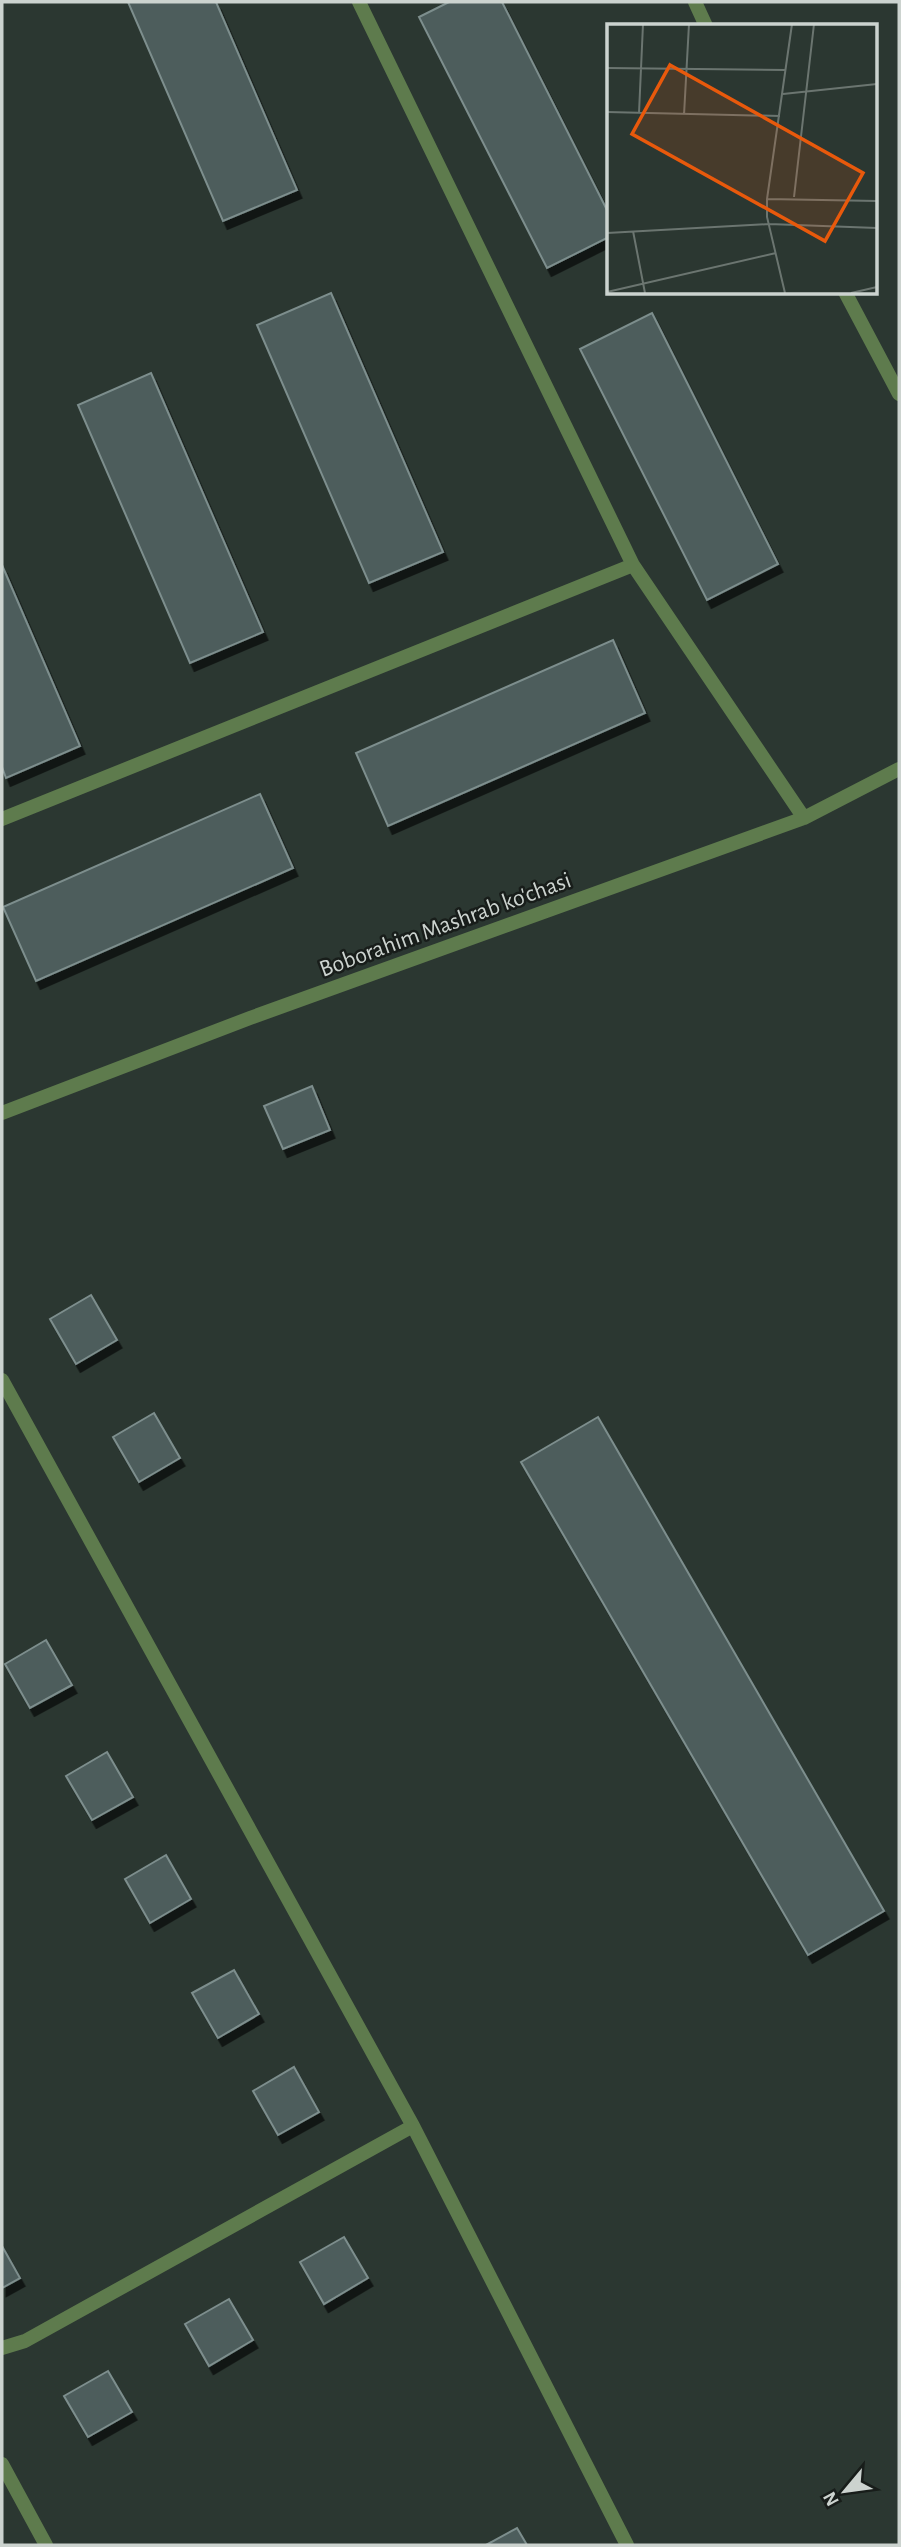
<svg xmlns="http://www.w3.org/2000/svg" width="901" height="2547" font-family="'Alegreya Sans',sans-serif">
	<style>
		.building { fill: #4d5d5c; stroke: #7d8e8d; stroke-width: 2; filter: url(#shadow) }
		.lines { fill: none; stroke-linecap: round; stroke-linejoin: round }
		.minor { stroke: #5e7b4d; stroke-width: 14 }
		.tertiary { stroke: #5e7b4d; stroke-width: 14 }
		.labels { text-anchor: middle; stroke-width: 5; stroke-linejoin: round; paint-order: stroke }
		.street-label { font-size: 24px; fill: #ccd3cf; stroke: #181d1a }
		.inset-road { fill: none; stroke: #6b7570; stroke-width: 2 }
		.view { fill: #e8590c; fill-opacity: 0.15; stroke: #e8590c; stroke-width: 3.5 }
		.inset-edge { fill: none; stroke: #ccd3cf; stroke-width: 3.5 }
	</style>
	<defs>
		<filter id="shadow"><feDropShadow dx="4.5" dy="8" stdDeviation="0" flood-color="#0009"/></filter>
	</defs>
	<rect width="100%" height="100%" fill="#2b3731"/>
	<path class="building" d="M128,2H216L297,190L223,221Z
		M449,2H502L609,214V237L547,268L419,17Z
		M331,293L443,552L369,583L257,325Z
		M652,313L778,564L707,600L580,349Z
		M151,373L263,632L190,663L78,405Z
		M2,565L80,746L6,778L2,767Z
		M613,640L645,713L388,826L356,753Z
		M260,794L293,868L36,981L3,907Z
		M312,1086L330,1130L283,1149L264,1106Z
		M91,1295L117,1340L76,1364L50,1319Z
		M154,1413L180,1458L139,1482L113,1437Z
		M598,1417L884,1911L808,1955L521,1462Z
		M46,1640L72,1685L30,1708L5,1664Z
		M107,1752L133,1797L92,1820L66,1776Z
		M166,1855L191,1899L150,1923L125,1879Z
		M234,1970L259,2014L218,2038L192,1993Z
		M294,2067L319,2112L278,2135L253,2091Z
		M344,2237L368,2278L324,2304L300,2262Z
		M2,2246L20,2278L2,2288Z
		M229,2299L253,2340L209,2366L185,2324Z
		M108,2371L132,2412L88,2437L64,2396Z
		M517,2528L527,2545H486Z"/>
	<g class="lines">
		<path class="minor" d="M359,2L633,565L804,818
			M2,819L633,565
			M2,1113L250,1018L804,818L899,769
			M2,1380L413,2126L627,2545
			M2,2348L25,2341L413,2126
			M2,2464L46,2545"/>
		<path class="tertiary" d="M695,2L706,26
			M845,292L899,394"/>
	</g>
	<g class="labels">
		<g class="street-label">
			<text transform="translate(445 924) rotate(-20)" y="8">Boborahim Mashrab ko'chasi</text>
		</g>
	</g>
	<g transform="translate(607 24)">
		<rect width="270" height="270" fill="#2b3731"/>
		<path class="inset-road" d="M0,44L179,46M176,70L270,60M0,88L173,92M32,89L36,0M77,91L82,0M187,173L207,0M160,175L270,177M26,207L38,269M0,209L162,200L270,204M0,268L169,229M178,269L160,193V175L185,0M244,269L270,263"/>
		<path class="view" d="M63,41L256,149L218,217L25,110Z"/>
		<rect width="270" height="270" class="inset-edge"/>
	</g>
	<rect width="901" height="2547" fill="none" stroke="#ccd3cf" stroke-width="7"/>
	<g transform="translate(845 2491) rotate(241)" stroke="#181d1a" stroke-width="5" paint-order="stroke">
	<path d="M0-5L12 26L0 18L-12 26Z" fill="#ccd3cf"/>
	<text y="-10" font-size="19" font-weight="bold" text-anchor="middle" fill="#ccd3cf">N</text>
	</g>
</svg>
